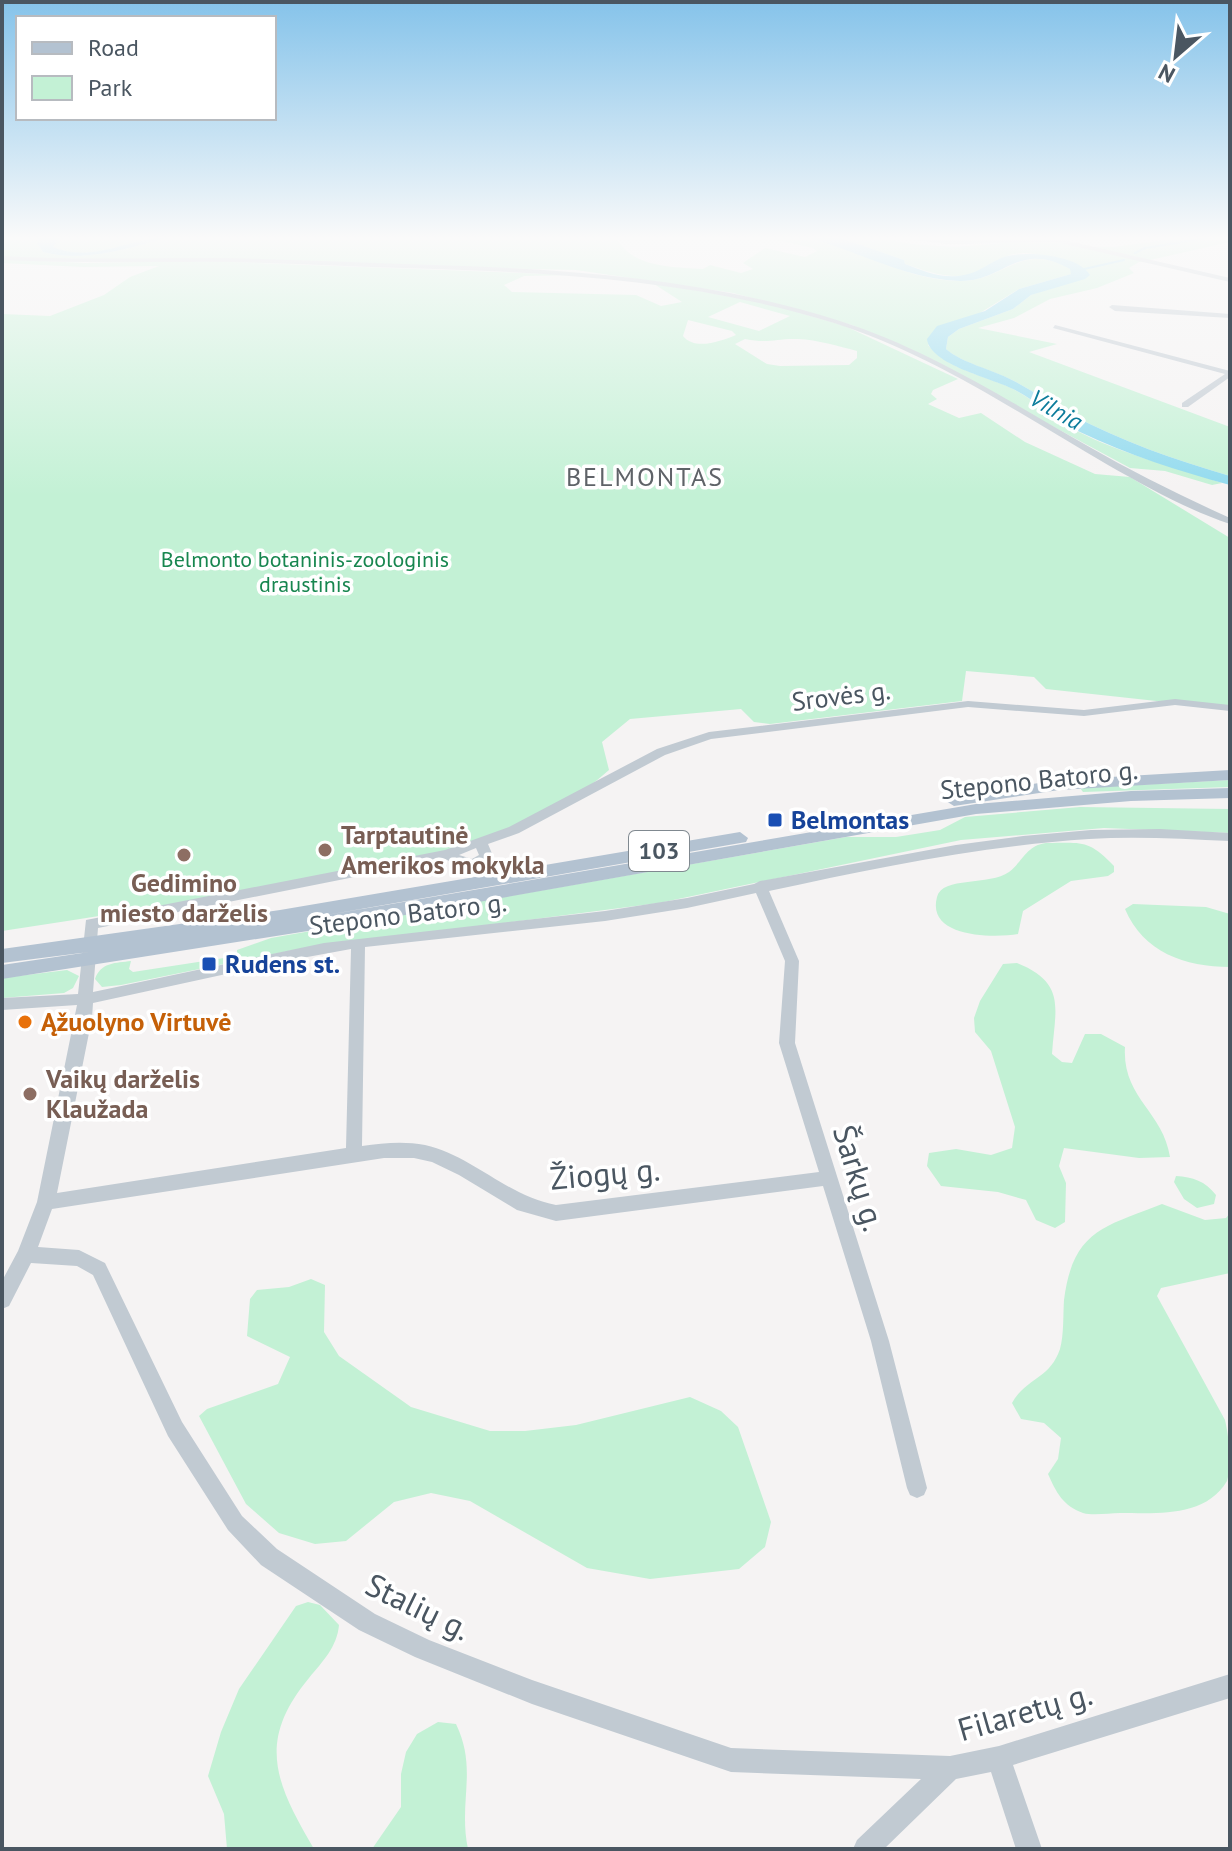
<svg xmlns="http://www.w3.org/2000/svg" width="1232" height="1851" font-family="'PT Sans',sans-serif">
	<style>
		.green { fill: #c3f1d5; fill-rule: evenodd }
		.water { fill: #90daee }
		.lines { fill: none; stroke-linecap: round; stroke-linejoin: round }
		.stream { stroke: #90daee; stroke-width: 2 }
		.minor { fill: #c1cad2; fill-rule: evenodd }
		.major { fill: #b3c2d1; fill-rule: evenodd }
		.transit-dot { fill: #1a4fb4; stroke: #fff; stroke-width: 3 }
		.education-dot { fill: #8d6e63; stroke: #fff; stroke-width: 3 }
		.food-dot { fill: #e8710a; stroke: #fff; stroke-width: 3 }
		.labels { text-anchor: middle; stroke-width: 7; stroke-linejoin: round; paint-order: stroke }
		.far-park-label { font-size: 22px; fill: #17864f; stroke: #fff }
		.far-water-label { font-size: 24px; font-style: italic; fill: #0c7c9b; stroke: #fff }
		.shield { fill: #fff; stroke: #808990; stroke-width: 2 }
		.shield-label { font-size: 24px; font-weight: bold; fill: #4a5661 }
		.far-quarter-label { font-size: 26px; letter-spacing: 2px; fill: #5f6368; stroke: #fff }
		.street-label { font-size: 26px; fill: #4a5661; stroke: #fff }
		.transit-label { font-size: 26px; font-weight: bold; fill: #164399; stroke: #fff; text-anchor: start }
		.education-label { font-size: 26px; font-weight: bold; fill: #785e54; stroke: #fff; text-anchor: start }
		.food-label { font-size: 26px; font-weight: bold; fill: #c56008; stroke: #fff; text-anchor: start }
		.near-street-label { font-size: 32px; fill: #4a5661; stroke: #fff }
	</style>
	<rect width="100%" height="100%" fill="#f5f3f3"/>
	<path class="green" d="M2,237H40L37,243L43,252C86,263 129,248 170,237H616C631,268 673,267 703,269L710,265L741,273L753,269L743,263L765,248L805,257L817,251L813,248L764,237C778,237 793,235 807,237C860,247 904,281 960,281C1005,281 1020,241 1071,269V274L1019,289L928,345C948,369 982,375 1009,387C1034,399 1053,418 1077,431C1123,455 1174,466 1222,483L1212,485L1165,471L1130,468L952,372L852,325L733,293L576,270L2,257Z
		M60,237H155C124,246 85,261 53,247Z
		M838,237H876L911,244L954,247L1019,242L1064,243L1147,262H1139L1129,268L1134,273L1097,288L1050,299L1014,318L978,328L1057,344L1029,352L1230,427V476C1175,460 1121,441 1070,414C1050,403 1032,390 1012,380C992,370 960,362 946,349L948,337L959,329L1013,309L1031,295L1090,275C1070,267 1046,253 1024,253C1007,253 998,261 984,269C959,284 929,272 905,264L904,260Z
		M1186,237H1230V242L1150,260L1091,247H1114Z
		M2,259L84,263L198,261L576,275L524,276L504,285L512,292L636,295L661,306L682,302L651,282L769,304L845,326L958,379L933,390L931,394L937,399L928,404L959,418L981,413L1025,442L1095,474L1130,477L1230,538V709L1046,689L1034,677L966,671L962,701L770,724L754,722L741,709L630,719L602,742L609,770C521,850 395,865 283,885C189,902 96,917 2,931V314L50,316L104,295L130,277L159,266L83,267L2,263ZM740,302L790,316L759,331L708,317ZM688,320L732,331L736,335C721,341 695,351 683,336ZM745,339C769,344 777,338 798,339C818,340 838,346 857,351V358L849,365L780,366L767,364L735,344Z
		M1230,780V787L1083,792L1080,788Z
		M1080,807L1230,809V833L1104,828L961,840L659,903L293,950L121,985L102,987L95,979C101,962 116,963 131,961L129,969L133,972L237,956V950L271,938L846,837H896L940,830L965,817Z
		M1046,843C1082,843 1088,839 1114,866V872L1108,876L1071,881L1023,911L1018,934C994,938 926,938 937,897C942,876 990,886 1009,872C1024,860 1026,846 1046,843Z
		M1133,904L1206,907L1230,914V967C1185,967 1143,952 1125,909Z
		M1017,963C1067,983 1055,1009 1052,1054L1062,1062L1072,1063L1085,1034H1101L1125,1047C1122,1098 1163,1111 1170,1157L1139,1158L1064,1148L1059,1166L1066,1183L1065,1222L1055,1228L1036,1220L1026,1200L998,1192L941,1186L927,1166L929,1153L956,1149L991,1155L1012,1148L1015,1127L991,1051L975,1032L974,1018L980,1001L1003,964Z
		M67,970L79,976L73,988L64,993L2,998V978Z
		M1176,1176C1193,1177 1205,1181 1216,1195L1214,1204L1197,1208L1184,1199L1174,1182Z
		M1162,1204L1205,1220L1226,1218L1230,1213V1273L1161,1288L1157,1296L1225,1420C1229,1437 1232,1465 1227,1481C1205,1518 1156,1513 1120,1513C1109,1513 1094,1516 1083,1513C1063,1506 1056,1492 1048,1474L1058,1459L1061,1438L1044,1423L1021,1419L1012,1403C1026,1378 1050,1379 1060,1349C1064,1335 1063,1315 1064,1300C1073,1230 1104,1227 1162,1204Z
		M311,1279L325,1285L324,1332L339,1356L411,1407L490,1431H525L576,1425L690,1397L721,1411L738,1427L771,1522L765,1547L739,1569L650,1579L587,1568L470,1501L431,1493L394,1502L346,1541L315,1544L279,1533L246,1504L199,1416L207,1409L278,1384L290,1357L247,1336L250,1299L257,1290L289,1287Z
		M308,1602L320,1605L339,1625C337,1647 323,1661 309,1678C255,1743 277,1785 314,1849H227L224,1814L208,1776L221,1732L239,1689L296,1606Z
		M438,1722L456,1724C478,1770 458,1801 468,1849H372L401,1807V1774L406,1752L417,1734Z"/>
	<path class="water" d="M40,237H60L53,247C92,264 131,237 170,237C129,248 86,263 43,252L37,243Z
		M806,237H838L904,260L905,264C924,271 938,278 959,276C980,273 986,264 1004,257C1024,250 1079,255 1090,275L1085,279L1031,295L1013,309L959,329L948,337L946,349C962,363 991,369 1012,380C1032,390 1050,403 1070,414C1121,441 1175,460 1230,476V485C1179,471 1128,455 1080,432C1056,421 1037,401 1013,389C992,378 930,365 927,339L937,326L985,311L1019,289L1071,274L1070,269C1018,240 1004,282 960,281C905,279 858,251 806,237Z"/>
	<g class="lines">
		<path class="stream" d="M1135,253L1145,248L1213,237
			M1084,269L1124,260"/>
		<path class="minor" d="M889,237L947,240L1047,239L1041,237H1051L1230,278V282L1056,242L947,244Z
			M2,256C73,260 143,258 214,258C287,259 360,263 433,265C571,269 708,279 840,321C928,349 1007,400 1086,445C1133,472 1181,496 1230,518V524C1188,510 1147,487 1108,465C1020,414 932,354 834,323C693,279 548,272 401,268C330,266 260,261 189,262C126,262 64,263 2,260Z
			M1112,305L1230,314V318L1115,311L1109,307Z
			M1055,325L1230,371V377L1188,407H1182V403L1225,374L1053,328Z
			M1175,699L1230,705V711L1175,705L1084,716L968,707L711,739L665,755L519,833L488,844L493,856L479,867H462L445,859L98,928L93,992L324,943L605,911L687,898L754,884L760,881L956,845L1023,836L1091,830L1160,829L1230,833V841C1183,839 1136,836 1089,839C981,846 875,868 769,891L799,961L795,1043L889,1341L927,1488L924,1495L917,1498L910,1495L907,1488L871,1341L823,1186L556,1221L517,1210L459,1175L432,1162L414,1158H384L52,1209L38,1247L79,1250L105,1263L182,1422L242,1516L277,1549L375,1614L429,1640L532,1680L731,1748L950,1756L999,1746L1230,1674V1698L1013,1765L1042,1849H1016L991,1772L956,1779L884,1849H853L857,1840L921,1779L731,1772L532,1704L415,1657L359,1630L261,1565L228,1530L168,1436L93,1275L77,1266L31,1263L9,1306L2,1309V1281L18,1251L37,1202L77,1005L2,1010V998L78,994L86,920L445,850L509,827L657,749L709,732L968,701L1084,710ZM476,848L479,855L472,859L459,855ZM756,893L785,961L779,1043L819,1172L556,1205C507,1196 473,1156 425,1145C404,1141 383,1143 362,1146L365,947L605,921L687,908ZM351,949L346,1148L57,1193L92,1018L93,1003L291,960Z"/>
		<path class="major" d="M1230,770V780L1059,790L954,806L946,801L954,796L1059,780Z
			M1230,788V798L1131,801L976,814L371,921L2,979V965L89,952L2,963V949L280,910L740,832L748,838L746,842L315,917L976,804L1131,791Z"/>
	</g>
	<linearGradient id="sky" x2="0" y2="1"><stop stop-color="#85c3ea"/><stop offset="0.48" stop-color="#fafafa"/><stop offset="1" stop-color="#fafafa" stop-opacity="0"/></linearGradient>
	<rect width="1232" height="496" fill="url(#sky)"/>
	<g class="transit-dot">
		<rect x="767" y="812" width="16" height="16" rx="4"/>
		<rect x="201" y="956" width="16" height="16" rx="4"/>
	</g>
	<g class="education-dot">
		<circle cx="325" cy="850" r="8"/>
		<circle cx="184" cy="855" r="8"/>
		<circle cx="30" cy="1094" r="8"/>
	</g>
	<circle class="food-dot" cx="25" cy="1022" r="8"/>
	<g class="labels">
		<g class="far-park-label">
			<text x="305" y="567">Belmonto botaninis-zoologinis<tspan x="305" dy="25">draustinis</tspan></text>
		</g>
		<g class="far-water-label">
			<text transform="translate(1056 410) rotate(30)" y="8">Vilnia</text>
		</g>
		<rect class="shield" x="629" y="831" width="60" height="40" rx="6"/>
		<g class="shield-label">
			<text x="659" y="859">103</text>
		</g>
		<g class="far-quarter-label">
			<text x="645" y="486">BELMONTAS</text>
		</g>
		<g class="street-label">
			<text transform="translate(841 696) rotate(-7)" y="9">Srovės g.</text>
			<text transform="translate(1039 780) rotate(-6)" y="9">Stepono Batoro g.</text>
			<text transform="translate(408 914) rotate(-7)" y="9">Stepono Batoro g.</text>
		</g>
		<g class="transit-label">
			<text x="791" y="829">Belmontas</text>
			<text x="225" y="973">Rudens st.</text>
		</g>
		<g class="education-label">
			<text x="341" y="844">Tarptautinė<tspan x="341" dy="30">Amerikos mokykla</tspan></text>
			<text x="184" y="892" text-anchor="middle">Gedimino<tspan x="184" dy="30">miesto darželis</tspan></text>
			<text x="46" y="1088">Vaikų darželis<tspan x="46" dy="30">Klaužada</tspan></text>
		</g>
		<g class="food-label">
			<text x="41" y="1031">Ąžuolyno Virtuvė</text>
		</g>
		<g class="near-street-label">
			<text transform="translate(605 1174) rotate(-5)" y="11">Žiogų g.</text>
			<text transform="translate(859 1178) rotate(73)" y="11">Šarkų g.</text>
			<text transform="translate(418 1607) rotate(26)" y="11">Stalių g.</text>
			<text transform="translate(1025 1712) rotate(-16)" y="11">Filaretų g.</text>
		</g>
	</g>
	<rect width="1232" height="1851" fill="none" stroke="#4a5661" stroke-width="8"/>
	<rect x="16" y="16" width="260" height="104" fill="#ffffff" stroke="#b7bbc0" stroke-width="2"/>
	<rect x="32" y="42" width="40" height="12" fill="#b3c2d1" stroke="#b7bbc0" stroke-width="2"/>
	<text x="88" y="56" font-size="24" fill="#4a5661">Road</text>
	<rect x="32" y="76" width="40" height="24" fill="#c3f1d5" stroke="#b7bbc0" stroke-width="2"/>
	<text x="88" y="96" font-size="24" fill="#4a5661">Park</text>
	<g transform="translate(1176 56) rotate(208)" stroke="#ffffff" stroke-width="6" paint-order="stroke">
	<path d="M0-6L14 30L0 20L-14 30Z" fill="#4a5661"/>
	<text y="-12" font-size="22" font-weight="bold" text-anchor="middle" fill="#4a5661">N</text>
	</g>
</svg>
